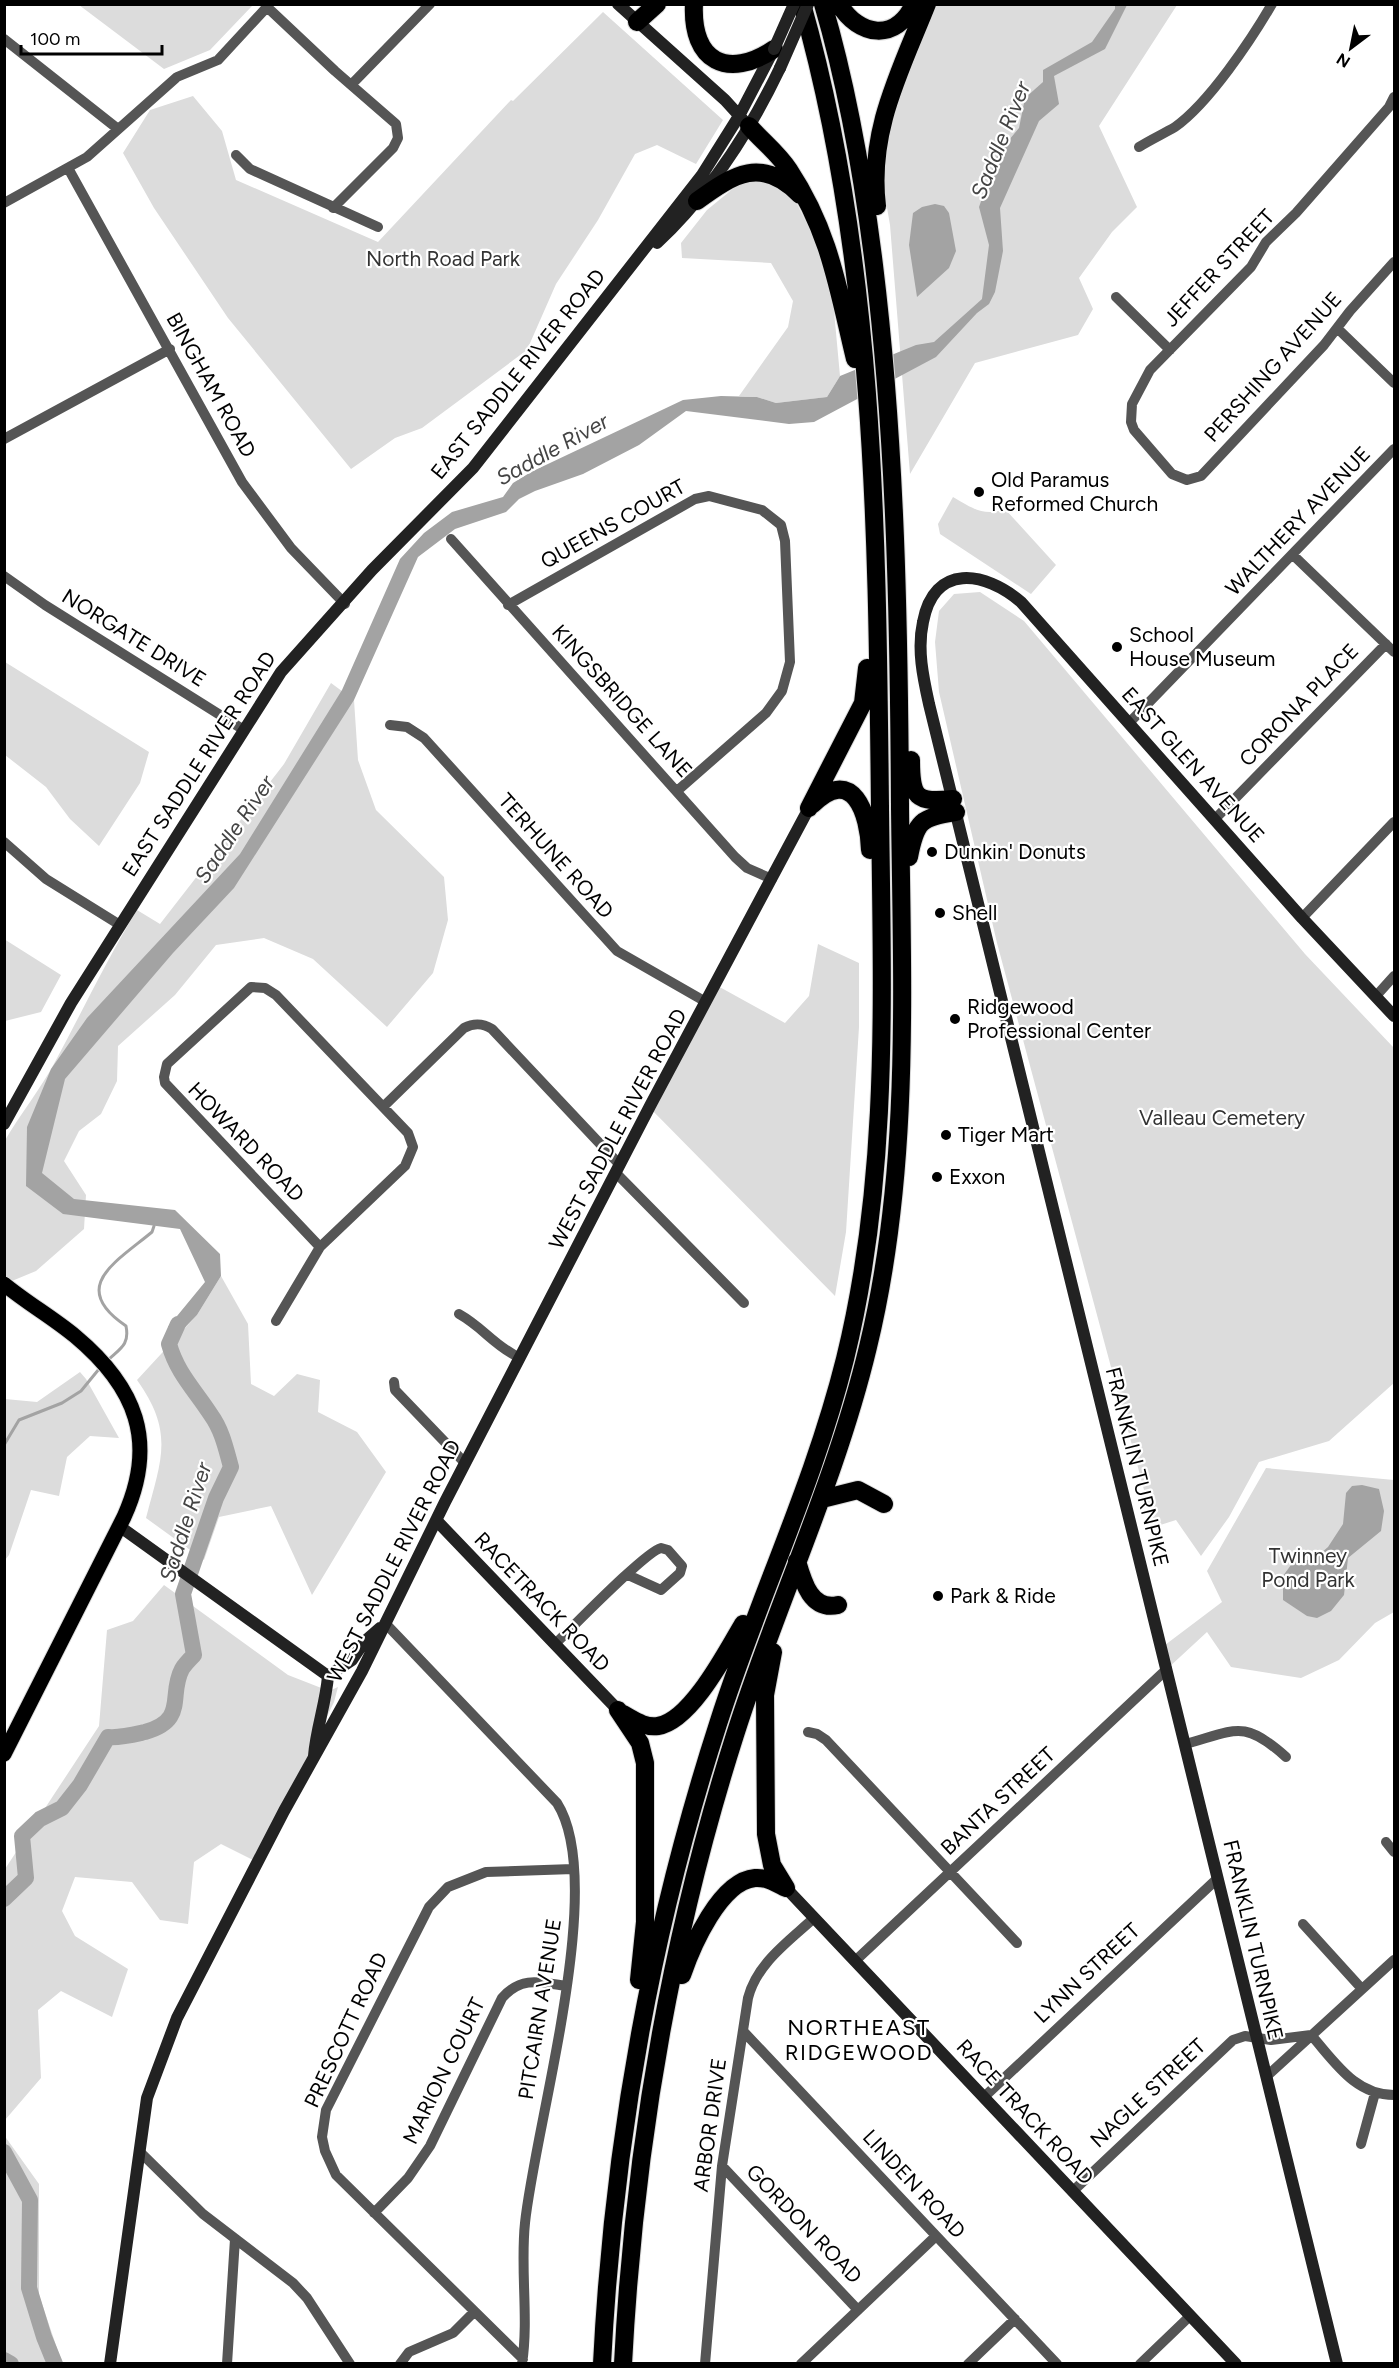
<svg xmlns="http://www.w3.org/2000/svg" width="1399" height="2368" font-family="Figtree,sans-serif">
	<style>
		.green { fill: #dcdcdc }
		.water { fill: #a3a3a3 }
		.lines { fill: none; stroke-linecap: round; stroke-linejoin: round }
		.stream { stroke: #a3a3a3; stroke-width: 3 }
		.river { stroke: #a3a3a3; stroke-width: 16 }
		.primary-casing { stroke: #dbdbdb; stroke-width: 17 }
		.highway-casing { stroke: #dbdbdb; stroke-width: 20 }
		.street { stroke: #555; stroke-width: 10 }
		.secondary { stroke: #222; stroke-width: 12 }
		.primary { stroke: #000; stroke-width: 15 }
		.highway { stroke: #000; stroke-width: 18 }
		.secondary-bridge { stroke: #222; stroke-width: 12 }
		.poi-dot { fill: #000; stroke: #fff; stroke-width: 2 }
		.labels { text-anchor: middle; stroke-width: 4.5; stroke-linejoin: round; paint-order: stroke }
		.park-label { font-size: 21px; fill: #333; stroke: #fff }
		.street-label { font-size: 21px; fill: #000; stroke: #fff }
		.poi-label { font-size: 21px; fill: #000; stroke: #fff; text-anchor: start }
		.water-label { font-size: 22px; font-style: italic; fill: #444; stroke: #fff }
		.neighbourhood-label { font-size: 22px; letter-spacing: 1.5px; fill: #000; stroke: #fff }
	</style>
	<rect width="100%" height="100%" fill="#fff"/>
	<path class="green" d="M249,5L252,6L210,50L164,69L79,5Z
		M930,5H1177L1099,126L1137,207L1112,232L1079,278L1093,309L1078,335L975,363L910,474L890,225L878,155Z
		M603,12L723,120L696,164L657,145L635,154L598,220L556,284L527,350L422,428L395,438L351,469L228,318L154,208L123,153L150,110L193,96L222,131L236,180L378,242L511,100L513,101Z
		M746,178L787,184L826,262L829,257L840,376L827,397L776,403L757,397L739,396L788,327L793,301L771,263L682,258L681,243L707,210Z
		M953,497C972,508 984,517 1005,509L1056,565L1031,594L940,534L938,524Z
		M980,592L1024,621L1305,954L1394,1048V1383L1329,1441L1259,1462L1229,1517L1201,1556L1176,1520L1154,1527L997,943L939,692L935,642L939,611L954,594Z
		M5,662L149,752L140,783L99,846L70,819L46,787L5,755Z
		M331,683L354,700L358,760L376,810L444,877L448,920L433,973L387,1027L313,959L264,938L216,945L175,995L118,1046L117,1081L101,1114L79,1131L64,1161L86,1195L84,1229L36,1271L7,1283L4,1279V1142C20,1114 41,1089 56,1060C83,1010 107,959 137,910L160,924L284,764Z
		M4,939L61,975L41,1012L5,1021Z
		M818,944L859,963V1027L846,1232L835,1296L648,1106L716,985L785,1023L809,996Z
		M221,1276L248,1324L251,1384L274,1396L297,1374L320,1380L318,1412L357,1432L386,1472L312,1595L271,1506L219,1517L204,1560L146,1518C161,1460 175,1433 137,1380L197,1315Z
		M80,1372L86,1379L119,1438L90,1436L67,1457L59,1496L31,1490L9,1555L5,1560V1399L37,1402Z
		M1266,1468L1394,1480V1612L1375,1623L1339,1660L1301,1678L1231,1667L1207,1632L1167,1669L1165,1645L1222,1602L1207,1571Z
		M164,1585L288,1675L329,1691L338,1687L334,1702L257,1862L221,1844L194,1862L188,1924L160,1920L132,1882L75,1877L62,1911L75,1936L128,1969L112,2017L61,1991L38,2010L41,2078L5,2120V1869L99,1726L107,1630L133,1621Z
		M4,2135L39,2184V2295L62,2363H5Z"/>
	<path class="water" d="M1115,5H1127L1105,49L1054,76L1059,104L1039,121L1000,208L1003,251L995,292L989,304L977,313L936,357L814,422L789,424L686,411L639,445L583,474L535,491L519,499L506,512L455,529L418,557L354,700L234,888L173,953L65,1079L42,1173L74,1199L175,1210L220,1254L221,1276L197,1315L169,1344L168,1327L205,1282L180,1229L63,1214L26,1186L27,1127L51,1069L87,1018L240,854L342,690L400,559L424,533L452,512L503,497L513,483L531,472L683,400L721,396L757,397L776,403L827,397L840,376L916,345L934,342L982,299L989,245L979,207L998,153L1019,128L1025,98L1043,82V70L1092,42L1115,9Z
		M935,204L944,206L949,213L956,251L949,268L917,297L909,245L913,213L922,207Z
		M1362,1485L1379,1489L1384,1511L1381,1531L1348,1558L1344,1595L1331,1611L1317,1618L1307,1616L1283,1600V1576L1293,1562L1314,1559L1328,1547L1343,1524L1346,1493L1352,1486Z"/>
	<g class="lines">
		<path class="stream" d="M106,1362C119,1349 130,1346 126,1326C68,1287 116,1262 152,1232L154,1226
			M4,1445L19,1420L62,1403L81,1391L99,1369"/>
		<path class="river" d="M4,1899L26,1878L22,1836L40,1819L62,1808L80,1785L108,1737C121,1738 132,1735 145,1732C188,1720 168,1695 182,1669C185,1664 190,1659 194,1655L183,1594L216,1498L231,1467C226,1449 222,1430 211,1415C195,1390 177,1373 169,1344L178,1324
			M4,2152L30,2200L29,2288L44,2337L55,2364
			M4,2360L11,2364"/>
		<defs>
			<path id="primary" d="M4,1284C27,1303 52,1317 75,1336C136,1387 158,1442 124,1517L4,1754"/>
			<path id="highway" d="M694,4C691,62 728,80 774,49
				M839,4C859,37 896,42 914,4
				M637,22L657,4
				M749,126C762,141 778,153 789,170C830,232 838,289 855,359
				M697,201C734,174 762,156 800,195
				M877,206C868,131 900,72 927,4
				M911,760C911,798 916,803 953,799
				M812,805C853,764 869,814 870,850
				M809,808L863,703L867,668
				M909,857C916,820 921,818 956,812
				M822,1499L858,1490L884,1504
				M797,1561C803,1582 811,1611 838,1605
				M773,1652L765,1695L766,1834L772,1865L786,1888
				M618,1710L640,1743L645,1763V1922L639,1980
				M623,1714C634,1720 645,1728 658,1726C691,1721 727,1651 743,1624
				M682,1975C692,1946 720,1881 755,1878C767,1877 776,1883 786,1888
				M602,2364C613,2146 651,1931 718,1724C757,1601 814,1484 845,1359C890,1176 882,994 880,807C877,538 876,265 802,4
				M623,2364C634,2151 670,1939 735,1735C776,1605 836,1481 868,1347C911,1170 902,988 900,807C899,625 896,445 874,265C863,177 848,89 823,4"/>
		</defs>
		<use href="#primary" class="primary-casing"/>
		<use href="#highway" class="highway-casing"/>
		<path class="street" d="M4,39L118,129
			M351,85L430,4
			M1394,97L1389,107L1296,213L1266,242L1251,267L1150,370L1132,404L1131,422L1134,430L1172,474L1187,480L1201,476L1324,345L1350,311L1394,262
			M1139,147C1150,140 1163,134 1175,127C1209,103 1251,40 1272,4
			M236,155L250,169L378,227
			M68,168L242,482L291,548L345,604
			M4,203L87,157L177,77L218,60L267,7L335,71L396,124L398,138L393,148L333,208
			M1116,297L1170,350
			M1338,329L1394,383
			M4,439L170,349
			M451,539L735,857L747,868L772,879
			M1293,555L1394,652
			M4,576L45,605L244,730
			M508,605L695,499L709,496L762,510L781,525L785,541L790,662L782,691L766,713L677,791
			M1129,723L1394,449
			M390,725L407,727L424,738L617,951L706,1002
			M1215,819L1386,644
			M4,842L46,879L120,925
			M1302,918L1394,822
			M1376,996L1394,976
			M383,1107L464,1028C474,1023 482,1023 492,1029L620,1165
			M616,1173L744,1303
			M459,1314C484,1328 493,1345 520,1358
			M276,1321L320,1247L405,1166L413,1147L408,1133L276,995L265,988L251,987L167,1064L164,1077L165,1083L320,1247
			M394,1382L395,1390L465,1463
			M385,1623L557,1803C608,1883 535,2125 525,2223C520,2269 529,2318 522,2364
			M556,1643C573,1627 645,1552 661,1548L668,1550L682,1566L680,1573L661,1590L628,1575
			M808,1732L817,1734L826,1740L1017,1943
			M1186,1744C1236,1730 1244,1719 1286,1757
			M1386,1842L1394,1852
			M1303,1924L1362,1989
			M855,1961L1167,1669
			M743,2031L1057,2364
			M1311,2035C1335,2062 1355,2095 1394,2095
			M1266,2077L1394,1960
			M984,2097L1218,1878
			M1361,2144L1375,2093
			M139,2151L203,2214L293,2283L307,2298L350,2364
			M722,2166L858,2310
			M1073,2191L1233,2040L1245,2036L1271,2040L1311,2035
			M374,2213L408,2178L430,2146L502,1998C521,1976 540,1982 566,1986
			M523,2359L336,2175L325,2151L322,2137L326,2110L429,1907L448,1887L486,1872L573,1869
			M227,2364L235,2239
			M400,2364L409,2352L453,2333L474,2312
			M705,2364L722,2166L748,1998C757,1963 789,1941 814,1918
			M801,2364L936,2236
			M968,2364L1015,2319
			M1140,2364L1190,2316"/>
		<path class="secondary" d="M618,4L725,100L745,122
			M657,243C710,193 749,133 780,68
			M4,1124L71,1003L281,672L372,570L473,468L702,175L739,116L774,49
			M437,1521L618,1710
			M119,1526L328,1676
			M328,1676L352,1660L364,1642L380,1628
			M314,1756C316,1729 326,1703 328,1676
			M786,1888L1236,2364
			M110,2364L147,2098L177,2018L284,1811L362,1671L445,1502L650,1106L809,808
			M1337,2364L929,704C923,677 917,649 923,622C934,563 985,571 1021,602L1302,918L1394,1016"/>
		<use href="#primary" class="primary"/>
		<use href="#highway" class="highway"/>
		<path class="secondary-bridge" d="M774,49L794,4
			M780,68L808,4"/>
	</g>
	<g class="poi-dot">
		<circle cx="979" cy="492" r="6"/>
		<circle cx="1117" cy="647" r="6"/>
		<circle cx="932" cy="852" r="6"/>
		<circle cx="940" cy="913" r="6"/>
		<circle cx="955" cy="1019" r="6"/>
		<circle cx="946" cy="1135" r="6"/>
		<circle cx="937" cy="1177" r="6"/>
		<circle cx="938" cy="1596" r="6"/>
	</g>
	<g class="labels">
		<g class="park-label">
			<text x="443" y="266">North Road Park</text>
			<text x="1222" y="1125">Valleau Cemetery</text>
			<text x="1308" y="1563">Twinney<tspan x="1308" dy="24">Pond Park</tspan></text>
		</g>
		<g class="street-label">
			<text transform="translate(1219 268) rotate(-47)" y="7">JEFFER STREET</text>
			<text transform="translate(1273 367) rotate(-48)" y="7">PERSHING AVENUE</text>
			<text transform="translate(518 374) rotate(-51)" y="7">EAST SADDLE RIVER ROAD</text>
			<text transform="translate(211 385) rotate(61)" y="7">BINGHAM ROAD</text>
			<text transform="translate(1298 521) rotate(-46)" y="7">WALTHERY AVENUE</text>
			<text transform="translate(613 524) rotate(-29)" y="7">QUEENS COURT</text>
			<text transform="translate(134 638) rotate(32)" y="7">NORGATE DRIVE</text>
			<text transform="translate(622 701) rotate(48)" y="7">KINGSBRIDGE LANE</text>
			<text transform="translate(1299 705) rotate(-46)" y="7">CORONA PLACE</text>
			<text transform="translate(199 764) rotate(-57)" y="7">EAST SADDLE RIVER ROAD</text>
			<text transform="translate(1193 765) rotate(48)" y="7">EAST GLEN AVENUE</text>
			<text transform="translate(556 856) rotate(48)" y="7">TERHUNE ROAD</text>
			<text transform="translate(618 1129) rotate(-62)" y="7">WEST SADDLE RIVER ROAD</text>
			<text transform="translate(246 1142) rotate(46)" y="7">HOWARD ROAD</text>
			<text transform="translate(1137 1467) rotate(76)" y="7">FRANKLIN TURNPIKE</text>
			<text transform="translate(394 1561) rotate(-63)" y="7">WEST SADDLE RIVER ROAD</text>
			<text transform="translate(542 1602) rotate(46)" y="7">RACETRACK ROAD</text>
			<text transform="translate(998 1801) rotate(-43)" y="7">BANTA STREET</text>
			<text transform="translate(1253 1940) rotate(77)" y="7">FRANKLIN TURNPIKE</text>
			<text transform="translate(1087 1973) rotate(-43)" y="7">LYNN STREET</text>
			<text transform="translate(540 2009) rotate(-81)" y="7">PITCAIRN AVENUE</text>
			<text transform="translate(346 2030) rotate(-65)" y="7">PRESCOTT ROAD</text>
			<text transform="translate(444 2071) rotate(-64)" y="7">MARION COURT</text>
			<text transform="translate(1148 2093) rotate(-43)" y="7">NAGLE STREET</text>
			<text transform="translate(1025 2112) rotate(47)" y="7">RACE TRACK ROAD</text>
			<text transform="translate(710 2125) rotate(-82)" y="7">ARBOR DRIVE</text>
			<text transform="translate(914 2184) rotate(47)" y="7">LINDEN ROAD</text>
			<text transform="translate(804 2224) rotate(46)" y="7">GORDON ROAD</text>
		</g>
		<g class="poi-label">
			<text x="991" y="487">Old Paramus<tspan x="991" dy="24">Reformed Church</tspan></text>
			<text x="1129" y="642">School<tspan x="1129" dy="24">House Museum</tspan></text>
			<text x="944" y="859">Dunkin' Donuts</text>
			<text x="952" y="920">Shell</text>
			<text x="967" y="1014">Ridgewood<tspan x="967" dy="24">Professional Center</tspan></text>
			<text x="958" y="1142">Tiger Mart</text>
			<text x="949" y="1184">Exxon</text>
			<text x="950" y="1603">Park &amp; Ride</text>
		</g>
		<g class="water-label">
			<text transform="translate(1000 140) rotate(-68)" y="8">Saddle River</text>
			<text transform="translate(552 449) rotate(-29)" y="8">Saddle River</text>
			<text transform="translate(234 829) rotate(-56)" y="8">Saddle River</text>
			<text transform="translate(185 1522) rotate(-72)" y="8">Saddle River</text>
		</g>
		<g class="neighbourhood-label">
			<text x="859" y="2035">NORTHEAST<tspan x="859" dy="25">RIDGEWOOD</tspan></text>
		</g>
	</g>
	<rect width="1399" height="2368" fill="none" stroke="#000000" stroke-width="12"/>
	<g transform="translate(1351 48) rotate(212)" stroke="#ffffff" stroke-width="4.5" paint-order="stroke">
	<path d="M0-4.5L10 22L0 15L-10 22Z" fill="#000000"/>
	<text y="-9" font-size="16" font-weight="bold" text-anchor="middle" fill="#000000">N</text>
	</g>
	<path d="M21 45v9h141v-9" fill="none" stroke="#000000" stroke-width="3"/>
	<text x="30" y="45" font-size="18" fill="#000000" stroke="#ffffff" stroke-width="4.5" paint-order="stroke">100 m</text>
</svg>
